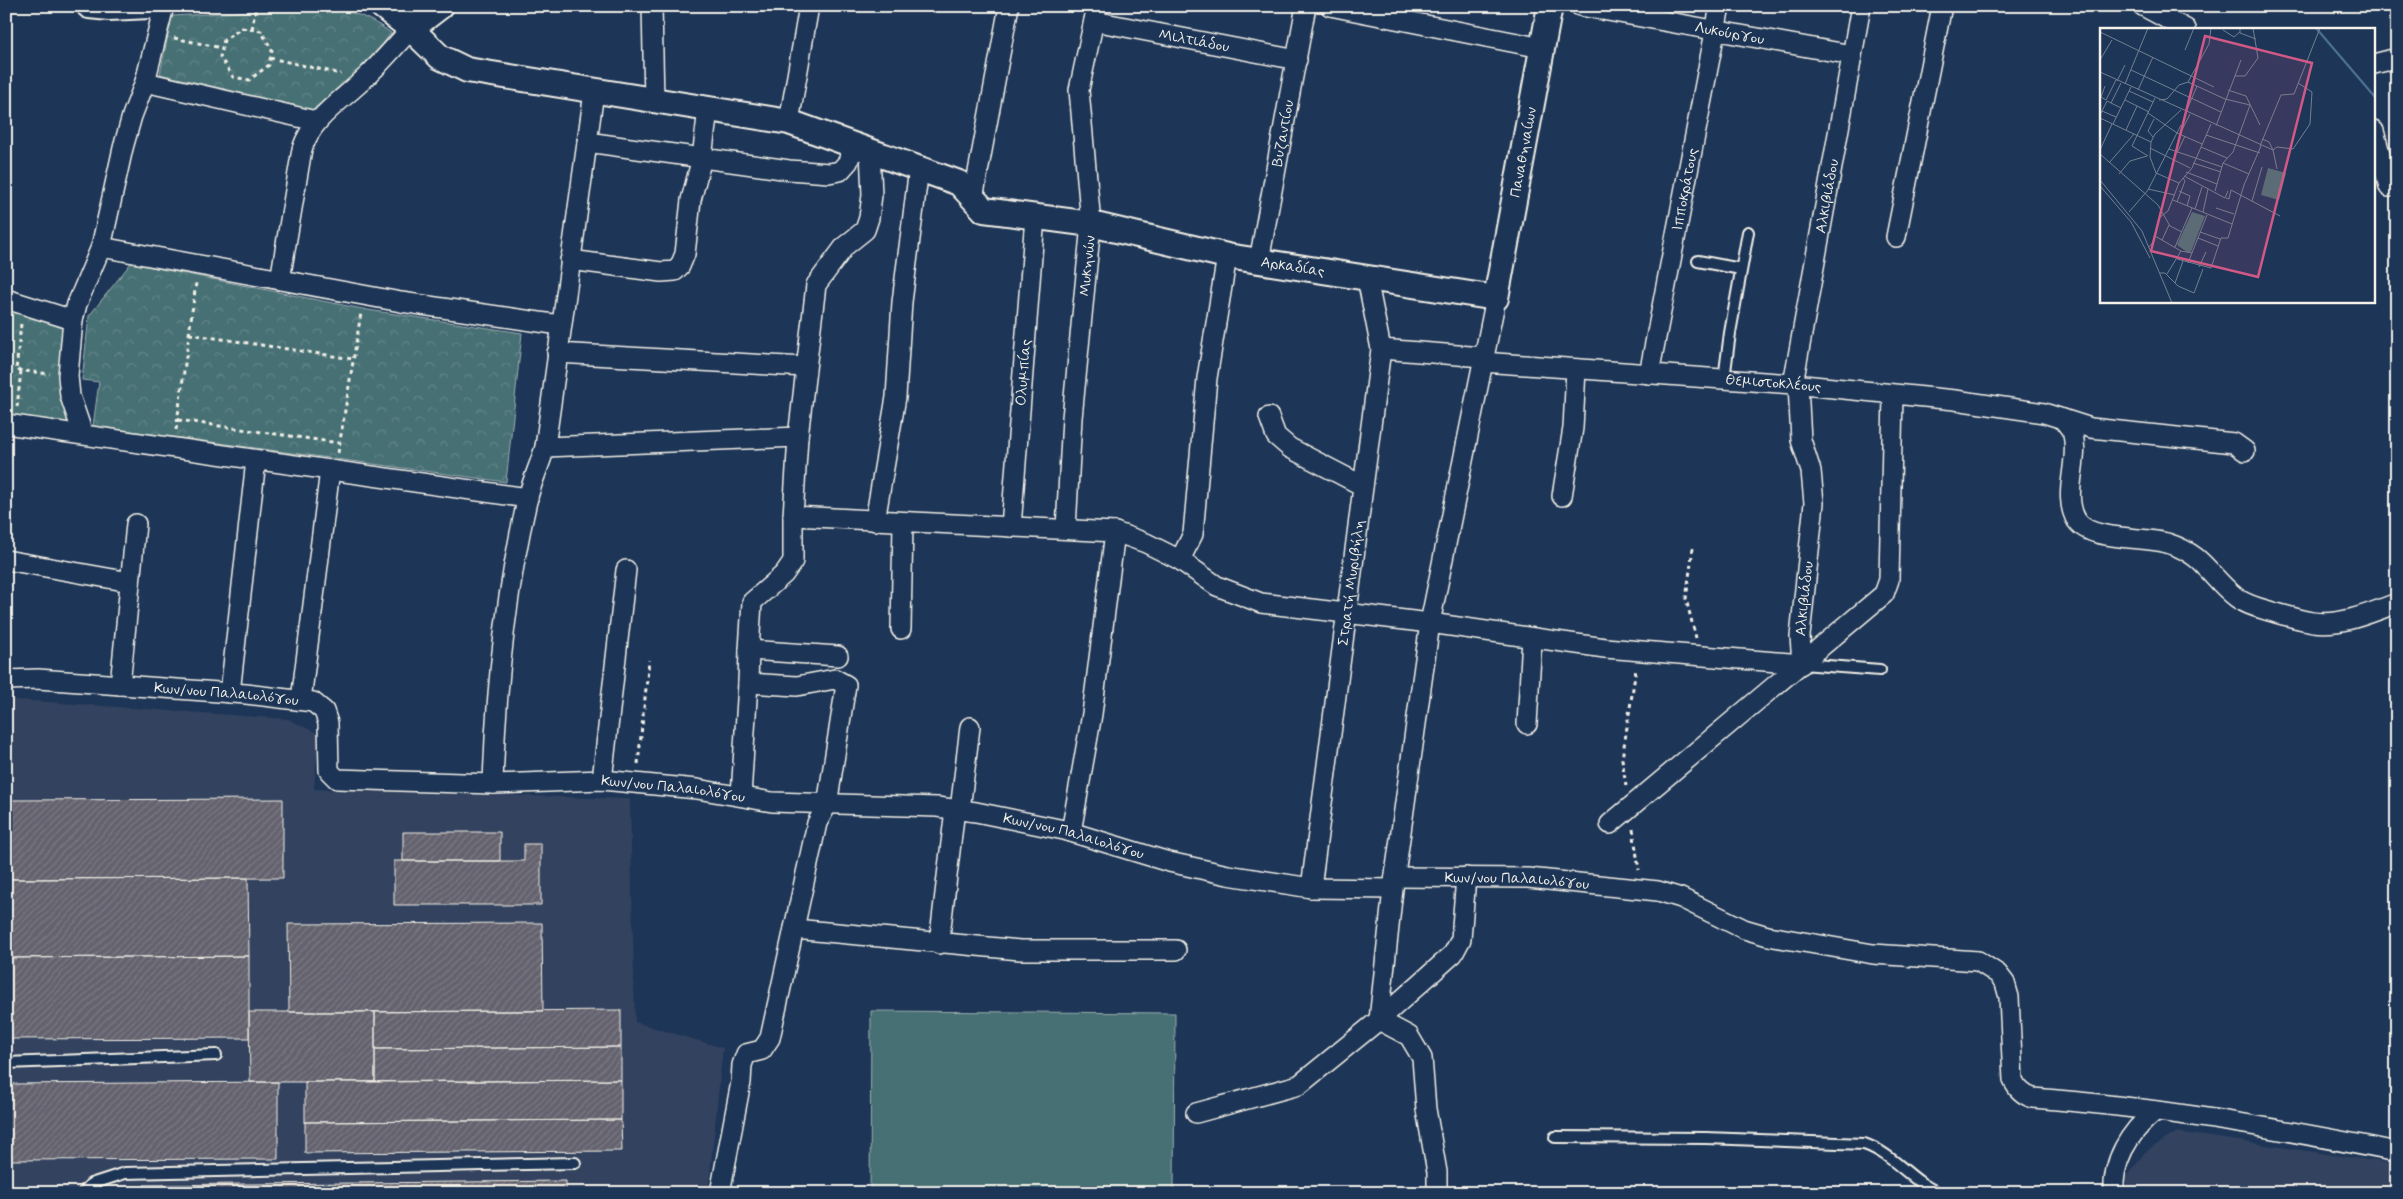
<svg xmlns="http://www.w3.org/2000/svg" width="2403" height="1199" font-family="Mynerve,sans-serif">
	<style>
		.built { fill: #32425e }
		.grass { fill: #477074; stroke: #9eb0ae }
		.park { fill: url(#park-crowns); stroke: #9eb0ae }
		.building { fill: url(#building-hatch); stroke: #f4f1e8 }
		.lines { fill: none; stroke-linecap: round; stroke-linejoin: round }
		.service-casing { stroke: #f4f1e8; stroke-width: 14 }
		.minor-casing { stroke: #f4f1e8; stroke-width: 22 }
		.tertiary-casing { stroke: #f4f1e8; stroke-width: 28 }
		.path { stroke: #f4f1e8; stroke-width: 3; stroke-dasharray: 4 4; stroke-linecap: butt }
		.service { stroke: #1d3557; stroke-width: 10 }
		.minor { stroke: #1d3557; stroke-width: 19 }
		.tertiary { stroke: #1d3557; stroke-width: 24 }
		.labels { text-anchor: middle; stroke-width: 4; stroke-linejoin: round; paint-order: stroke }
		.street-label { font-size: 15px; fill: #f4f1e8; stroke: #1d3557 }
		.inset-river { fill: none; stroke: #486d8f; stroke-width: 2.5 }
		.inset-road { fill: none; stroke: #738091; stroke-width: 1 }
		.view { fill: #d15985; fill-opacity: 0.15; stroke: #d15985; stroke-width: 2.5 }
		.inset-edge { fill: none; stroke: #f4f1e8; stroke-width: 2.5 }
	</style>
	<defs>
		<pattern id="park-crowns" width="20" height="18" patternUnits="userSpaceOnUse" patternTransform="scale(1.25)"><rect width="20" height="18" fill="#477074"/><path d="M2 6a3 3 0 1 1 6 0M12 15a3 3 0 1 1 6 0" fill="none" stroke="#628588"/></pattern>
		<pattern id="building-hatch" width="6" height="6" patternUnits="userSpaceOnUse" patternTransform="scale(1.25)"><rect width="6" height="6" fill="#64626e"/><path d="M-1 1l2-2M0 6l6-6M5 7l2-2" fill="none" stroke="#7b7983"/></pattern>
	</defs>
	<rect width="100%" height="100%" fill="#1d3557"/>
	<filter id="ink" filterUnits="userSpaceOnUse"><feTurbulence type="fractalNoise" baseFrequency=".02" numOctaves="2"/><feDisplacementMap in="SourceGraphic" scale="10" xChannelSelector="R" yChannelSelector="G"/><feConvolveMatrix kernelMatrix="1 2 1 2 8 2 1 2 1" color-interpolation-filters="sRGB"/></filter>
	<g filter="url(#ink)">
		<path class="built" d="M6,699L288,719L319,734L314,789L630,799L635,1022L723,1048L708,1193H6Z
			M2177,1132L2397,1164V1193H2126V1178L2145,1152Z"/>
		<path class="grass" d="M871,1011L1175,1013L1174,1193H870Z"/>
		<path class="park" d="M308,8C343,8 362,12 391,33L375,55L318,111L160,74L172,16Z
			M131,263L368,310L522,333L506,482L93,426L99,382L82,380L89,316Z
			M6,309L66,329L61,394L70,424L6,415Z"/>
		<path class="building" d="M283,799V878L6,879V800Z
			M403,832H500V861H403Z
			M524,844H541V905H394V861H524Z
			M248,878L249,956L6,958V879Z
			M542,923L543,1011L289,1012L288,924Z
			M249,956V1038L6,1039V958Z
			M621,1010V1047L375,1049V1012Z
			M249,1012H375V1082H250Z
			M621,1047V1080L375,1082V1049Z
			M621,1080V1120L305,1122V1082Z
			M278,1082V1159L6,1160V1084Z
			M621,1120L622,1151L305,1153V1122Z
			M566,1181V1193H144V1185Z"/>
		<g class="lines">
			<defs>
				<path id="service" d="M1698,261L1741,269
					M1724,379L1730,333L1748,232
					M1802,664L1880,670
					M6,1063L216,1055
					M1555,1137L1706,1138L1864,1144C1894,1154 1910,1181 1939,1193
					M83,1193L91,1184L125,1173L575,1163"/>
				<g id="minor">
					<path d="M652,6L654,101"/>
					<path d="M1330,6L1542,48"/>
					<path id="s1" d="M1580,6L1852,55"/>
					<path d="M2143,6L2186,29"/>
					<path id="s2" d="M1094,21L1297,60"/>
					<path d="M2374,64L2397,58"/>
					<path d="M145,82L316,121"/>
					<path d="M789,122L809,6"/>
					<path d="M2374,131L2389,187"/>
					<path d="M587,142L789,170L829,173L840,171L848,162L854,145"/>
					<path d="M973,199L1009,6"/>
					<path d="M1896,237L1942,6"/>
					<path d="M101,247L401,302L560,325"/>
					<path d="M570,260L661,272L675,271L680,266L685,254L691,200L702,158L708,109"/>
					<path id="s3" d="M1259,261L1306,6"/>
					<path d="M280,280L302,149C313,116 342,101 366,77C382,62 396,45 411,29"/>
					<path d="M6,299L73,320"/>
					<path d="M1381,349L1483,357"/>
					<path d="M557,353L805,367"/>
					<path id="s4" d="M1482,362L1793,384L1955,400L2044,413L2091,428L2234,443L2245,451"/>
					<path id="s5" d="M1649,374L1720,6"/>
					<path id="s6" d="M1793,384L1861,6"/>
					<path d="M1269,417L1276,436L1290,448L1363,486"/>
					<path d="M2063,419C2066,424 2072,429 2073,435C2080,461 2061,496 2077,521C2091,541 2142,536 2167,543C2206,555 2209,577 2237,598C2248,606 2263,609 2276,613C2288,616 2300,620 2313,622C2340,626 2371,613 2397,603"/>
					<path d="M6,424L528,498"/>
					<path d="M83,434L70,396L68,376L73,320L77,304L101,247L123,148L132,116L145,82L164,6"/>
					<path d="M545,447L798,437"/>
					<path d="M1562,496L1573,428L1576,369"/>
					<path id="s7" d="M793,516L1115,532L1146,543L1180,560L1217,586L1261,603L1430,623L1605,648L1802,664L1800,636L1814,503L1811,471L1801,440L1798,385"/>
					<path d="M875,521L896,397L902,302L919,168"/>
					<path id="s8" d="M1011,527L1035,217"/>
					<path id="s9" d="M1066,529L1072,418L1091,224L1079,90L1097,6"/>
					<path d="M6,560L130,582"/>
					<path d="M1180,560L1193,534L1207,378L1227,256"/>
					<path d="M901,629L903,523"/>
					<path d="M838,656L749,650L752,602L784,574L793,561V516L798,437L816,285L845,246L865,230L869,218L872,195L870,151"/>
					<path id="s10" d="M6,680L38,679L246,694L313,702L324,711L328,723L329,771L337,779L493,784L602,780L697,789L772,802L937,807L976,812L1064,830L1169,862L1228,875L1311,888L1393,889"/>
					<path d="M120,685L136,524"/>
					<path d="M230,693L256,460"/>
					<path d="M301,700L330,470"/>
					<path d="M1527,724L1532,638"/>
					<path d="M602,780L626,570"/>
					<path d="M493,784C496,689 505,595 527,501C531,483 540,465 545,447L594,92"/>
					<path d="M741,796L748,683"/>
					<path d="M960,810L970,727"/>
					<path d="M1610,824L1884,594L1889,580L1893,395"/>
					<path d="M1071,832L1092,714L1115,532"/>
					<path id="s11" d="M1395,877L1528,878L1658,891L1681,898L1744,929L1768,936L1873,954L1978,961L1998,974L2005,983L2009,997L2013,1080C2017,1089 2023,1095 2033,1098C2155,1107 2277,1128 2397,1152"/>
					<path id="s12" d="M1311,888L1381,349L1367,278"/>
					<path d="M794,929L1020,950H1176"/>
					<path d="M939,944L955,809"/>
					<path d="M1196,1113L1299,1085L1379,1020L1453,954L1461,939L1466,877"/>
					<path d="M720,1193L741,1082L742,1065L746,1054L762,1050L770,1038L817,823L827,805L846,685L835,679L797,686L748,683L749,650"/>
					<path d="M1437,1193V1172L1426,1109L1422,1058L1409,1036L1379,1020L1393,889L1430,623L1496,298"/>
					<path d="M2114,1193C2112,1160 2130,1132 2155,1111"/>
				</g>
				<g id="tertiary">
					<path d="M89,6L109,8L150,6"/>
					<path id="s13" d="M382,6L411,29L440,57L467,70L789,122L959,183L984,210L1091,224L1227,256L1496,298L1550,6"/>
					<path d="M411,29L441,6"/>
				</g>
			</defs>
			<use href="#service" class="service-casing"/>
			<use href="#minor" class="minor-casing"/>
			<use href="#tertiary" class="tertiary-casing"/>
			<path class="path" d="M242,28L261,31L272,50L269,65L249,80L233,77L220,57L224,40Z
				M252,29L256,6
				M174,38L222,48
				M270,58L341,74
				M21,324L16,370L50,374
				M189,334L353,359
				M17,407L21,371
				M178,420L339,443
				M176,430L196,283
				M338,453L361,313
				M1693,548L1686,599L1696,638
				M638,764L649,660
				M1626,786L1622,759L1636,669
				M1633,829L1639,870"/>
			<use href="#service" class="service"/>
			<use href="#minor" class="minor"/>
			<use href="#tertiary" class="tertiary"/>
		</g>
	</g>
	<g class="labels">
		<g class="street-label">
			<text dy="5" stroke="none"><textPath href="#s1" startOffset="152">Λυκούργου</textPath></text>
			<text dy="5" stroke="none"><textPath href="#s2" startOffset="102">Μιλτιάδου</textPath></text>
			<text dy="5" stroke="none"><textPath href="#s3" startOffset="130">Βυζαντίου</textPath></text>
			<text dy="5" stroke="none"><textPath href="#s13" startOffset="1319">Παναθηναίων</textPath></text>
			<text dy="5" stroke="none"><textPath href="#s5" startOffset="188">Ιπποκράτους</textPath></text>
			<text dy="5" stroke="none"><textPath href="#s6" startOffset="191">Αλκιβιάδου</textPath></text>
			<text dy="5" stroke="none"><textPath href="#s13" startOffset="965">Αρκαδίας</textPath></text>
			<text dy="5" stroke="none"><textPath href="#s9" startOffset="264">Μυκηνών</textPath></text>
			<text dy="5" stroke="none"><textPath href="#s8" startOffset="155">Ολυμπίας</textPath></text>
			<text dy="5" stroke="none"><textPath href="#s4" startOffset="292">Θεμιστοκλέους</textPath></text>
			<text dy="5" stroke="none"><textPath href="#s12" startOffset="308">Στρατή Μυριβήλη</textPath></text>
			<text dy="5" stroke="none"><textPath href="#s7" startOffset="1096">Αλκιβιάδου</textPath></text>
			<text dy="5" stroke="none"><textPath href="#s10" startOffset="221">Κων/νου Παλαιολόγου</textPath></text>
			<text dy="5" stroke="none"><textPath href="#s10" startOffset="731">Κων/νου Παλαιολόγου</textPath></text>
			<text dy="5" stroke="none"><textPath href="#s10" startOffset="1136">Κων/νου Παλαιολόγου</textPath></text>
			<text dy="5" stroke="none"><textPath href="#s11" startOffset="122">Κων/νου Παλαιολόγου</textPath></text>
		</g>
	</g>
	<g transform="translate(2100 28)">
		<rect width="275" height="275" fill="#1d3557"/>
		<path d="M168,140L186,145L179,172L161,167Z" fill="#477074"/>
		<path d="M92,184L105,188L91,224H87L77,217Z" fill="#477074"/>
		<path class="inset-river" d="M216,0L275,69"/>
		<path class="inset-road" d="M140,0V5L156,11M123,2L134,9L140,4M0,4L114,59M85,22L94,0M0,32L12,12M31,42L121,84M0,44L173,122L177,119L193,121L210,96L212,64L198,55M135,48H145L158,30L153,0M17,53L25,37M88,54L125,71M25,56L48,0M5,58L1,69L6,72L16,52M38,62L53,29M128,62L146,68L160,97M29,63L53,74M25,72L49,84M59,72L67,71L79,57L88,54L109,16L111,0M11,75L21,55M2,83L16,89M86,84L97,58M48,85L77,105L102,116M0,87L7,73L21,80M0,90L51,114M13,96L31,59M116,98L141,32M26,102L37,78M80,106L90,86M106,107L160,125M53,109L48,103L54,91M162,111L169,114L173,122L177,141M160,118L181,67L194,66L220,0M101,119L127,130M50,120L90,140M69,121L122,139M0,122L12,96M77,125L85,108M0,126L58,177L70,198L82,204M48,128L32,118L55,70M9,135L34,106M93,135L121,144M123,135L149,146M86,144L117,156M19,146L30,133L47,128M84,148L125,170L128,163M0,152L42,203L72,275M79,155L56,145L50,129L51,114L55,106L81,82M0,158L31,194L50,230M48,161L75,167M79,163L90,168L87,178M115,163L123,135L133,124L150,77L125,71M126,170L129,171L131,162L180,188M73,172L132,196M152,173L162,139M77,174L85,153L83,150M116,180L134,186M95,181L102,159M29,184L48,162L81,97M103,184L108,161M100,204L120,211M55,208L81,223L92,225M98,210L118,218M62,212L69,197M49,219L54,213L59,190L68,183L79,155L92,140L111,96M75,219L92,180M77,231L111,240L121,210H128L144,157L161,118M88,235L107,187M99,239L106,224M60,245H65L78,258L94,265L103,241M67,246L81,223M75,255L83,233"/>
		<path class="view" d="M105,8L212,35L158,249L51,223Z"/>
		<rect width="275" height="275" class="inset-edge"/>
	</g>
	<rect width="2403" height="1199" fill="none" stroke="#1d3557" stroke-width="25"/>
	<rect x="12" y="12" width="2378" height="1174" fill="none" stroke="#f4f1e8" stroke-width="2" filter="url(#ink)"/>
</svg>
